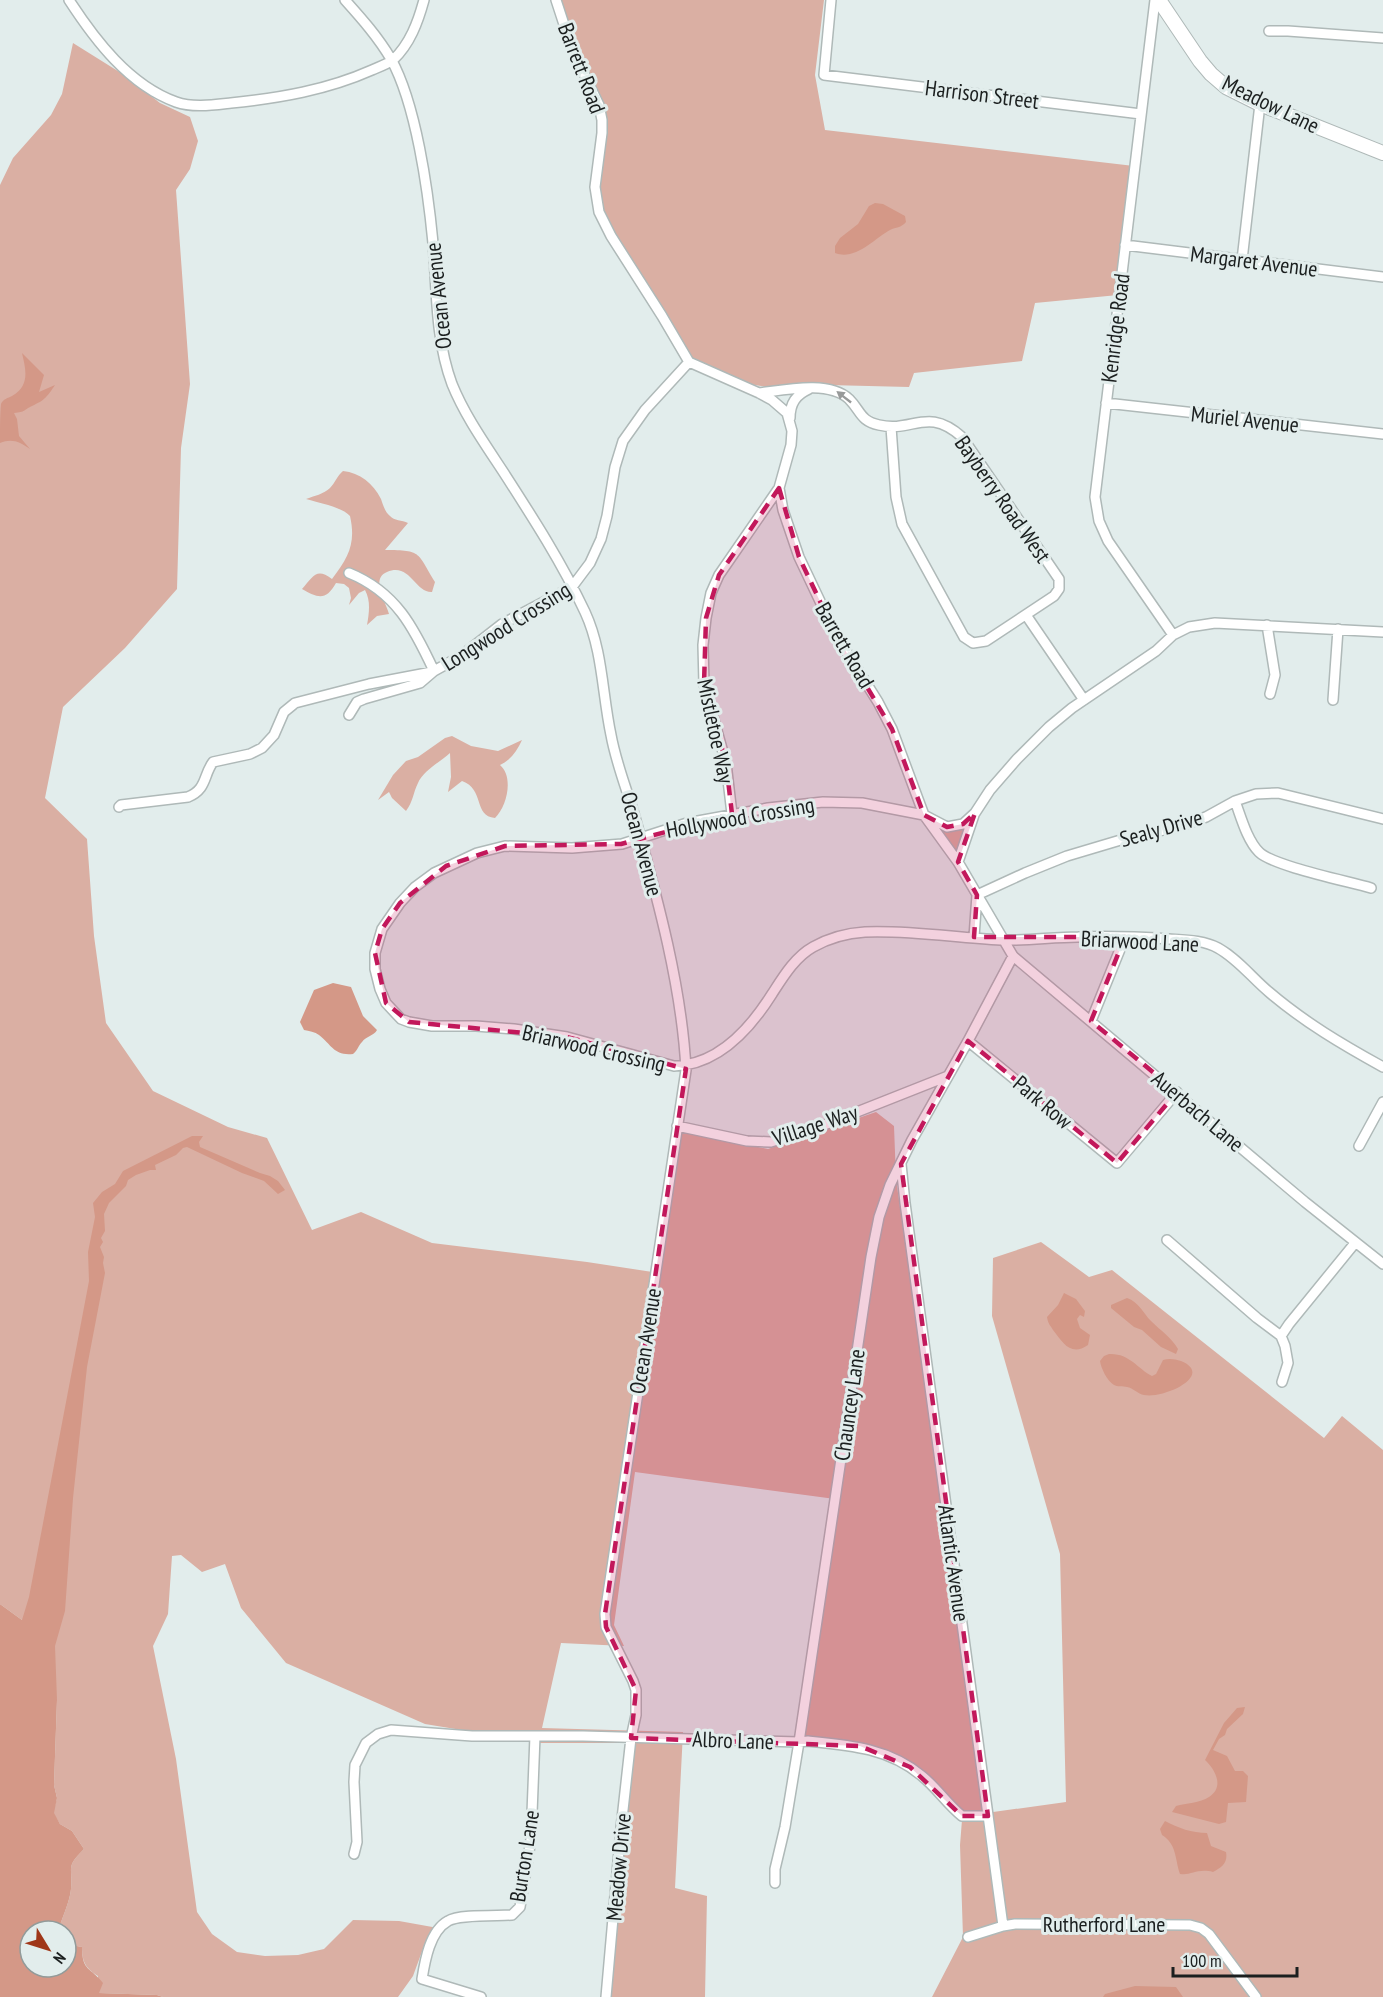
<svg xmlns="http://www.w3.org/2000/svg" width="1383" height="1997" font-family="'PT Sans Narrow',sans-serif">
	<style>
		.green { fill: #daafa3 }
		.water { fill: #d49887 }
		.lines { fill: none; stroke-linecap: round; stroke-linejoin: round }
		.street-casing { stroke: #afb9b8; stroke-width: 12 }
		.secondary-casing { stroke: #afb9b8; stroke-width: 16 }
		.street { stroke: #fff; stroke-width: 9 }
		.secondary { stroke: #fff; stroke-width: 14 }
		.oneway { fill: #989a9a }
		.marked { fill: #c2185b; fill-opacity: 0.2; stroke: #c2185b; stroke-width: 4.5; stroke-dasharray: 12 8; stroke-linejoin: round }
		.labels { text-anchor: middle; stroke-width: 6; stroke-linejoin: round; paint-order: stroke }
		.street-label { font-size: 22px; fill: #1b1f1f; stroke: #e2edec }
	</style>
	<rect width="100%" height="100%" fill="#e2edec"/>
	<path class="green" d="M556,0H824L815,75L825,130L1134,166L1118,295L1035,303L1022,361L914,373L909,387L828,385L767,387L731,381L690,360L613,240L595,187L602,120Z
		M73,43L121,73L160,103L190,117L198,141L190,169L176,190L190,384L181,448L177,589L125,648L63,707L45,798L87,839L94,936L106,1023L153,1091L228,1127L267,1138L312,1230L361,1212L432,1243L587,1262L659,1273L680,1131L768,1149L876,1112L894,1126L896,1179L986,1813L1066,1802L1060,1554L992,1316L993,1258L1041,1242L1089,1277L1112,1270L1324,1438L1342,1416L1383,1450V1997H932L963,1937L960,1845L962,1820C947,1804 929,1778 913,1764C888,1743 833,1742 802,1740L835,1499L635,1472L614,1625L624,1646L561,1643L542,1728L683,1732L675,1888L707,1896L705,1997H609L632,1743H541L425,1724L286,1663L241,1608L225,1564L202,1572L181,1555L172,1556L168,1614L153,1646L176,1759L197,1912L212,1934L237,1952L265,1956L298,1955L324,1949L353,1920L399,1921L438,1928L424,1946L413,1976L398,1997H163L157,1995L98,1993V1976C85,1968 82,1961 82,1947L66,1944V1931H58C62,1918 70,1901 71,1889C73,1866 65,1868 84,1849L72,1831L60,1824L53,1813L57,1798L54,1785L57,1700L22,1620L0,1604V185L13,158L51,115L62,94Z
		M343,471C360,473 373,483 381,499C383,505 385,512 390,516C394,521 402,520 408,523L385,550C423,550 417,553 435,582L432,592C415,593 410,562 387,572C370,579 386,602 389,614L377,616L367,625C369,613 371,601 365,590L359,593L349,605L351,598L349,588L344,584L336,583C326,601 318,598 302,589C313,577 316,567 332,579C349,557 356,543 350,516C342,507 319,503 306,499C314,496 324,494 330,488C335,483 337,476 343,471Z
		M452,736L471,746L498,751L522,740C517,751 511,760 500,765C514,777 507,806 495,818C473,816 485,789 462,781L448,792L451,777L450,753C440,762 423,771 418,783C413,793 413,802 406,811L392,798L389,792L378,800L393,775L406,761L418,757L445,738Z
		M969,819L958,862L935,822L941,824Z"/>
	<path class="water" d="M875,203L883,204L905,216L906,222C901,228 896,227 890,230C874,239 855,261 835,253V246L840,238L858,224L869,206Z
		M22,353L44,375L39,392L55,385C47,397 45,400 32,406C23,410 26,412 14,413L17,419L19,436L30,449C20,442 12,438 0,443C0,434 0,412 1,404C3,399 8,398 12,396C30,386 26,370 22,353Z
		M333,983L351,987L363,1016L377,1030C374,1036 366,1036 362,1042C358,1046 358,1050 353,1054C334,1056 332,1045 319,1035C315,1032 309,1031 304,1030L300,1022L314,990Z
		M192,1136H203L199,1142L200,1147L260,1173L270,1176L278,1181L285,1190L278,1194L264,1181L242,1173L187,1147L183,1148L176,1155L155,1165L156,1170H150L136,1175L128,1180L126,1186L109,1203L104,1214L105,1231L101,1238L103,1242L100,1247L104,1257L103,1263L105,1273L87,1367L73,1498L65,1611L55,1646L57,1700L54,1785L57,1798L54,1813L60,1824L72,1831L84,1849C65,1868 73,1866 71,1889C70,1901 62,1918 58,1931H30V1967H66V1944L82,1947C82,1972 91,1967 103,1983L99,1993L157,1995L163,1997H0V1604L22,1620L29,1597L89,1281L88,1252L95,1217L93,1203L102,1192L115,1184L123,1171Z
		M1064,1293L1076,1299L1085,1311L1084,1317L1080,1315L1077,1319L1080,1328L1090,1335L1088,1345C1071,1357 1063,1343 1053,1330C1050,1325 1048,1324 1047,1317L1058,1305Z
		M1127,1298C1139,1302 1143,1313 1151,1321C1161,1331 1171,1337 1178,1349L1176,1354L1161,1347L1142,1330L1134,1327L1111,1308V1305Z
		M1109,1354C1129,1353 1137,1368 1152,1376L1156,1374L1163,1360C1169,1358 1175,1359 1181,1361C1215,1375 1164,1399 1144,1395C1138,1394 1133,1388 1127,1387C1123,1386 1117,1387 1114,1385C1107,1381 1101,1368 1100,1361L1104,1356Z
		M1245,1707L1243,1714L1227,1729L1225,1735L1219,1739L1213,1750L1227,1756L1235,1771H1243L1248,1776L1246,1802L1228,1803L1226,1822L1219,1824L1172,1812L1176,1806C1186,1803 1200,1803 1209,1797C1225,1787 1215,1769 1205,1760L1224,1723L1237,1708Z
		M1165,1821C1178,1828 1192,1833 1207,1833L1211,1846L1226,1852C1228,1863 1222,1867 1213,1872C1197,1868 1191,1876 1180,1874C1175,1860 1177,1844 1162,1835L1160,1829Z
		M1135,1986L1176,1987L1183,1997H1103L1105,1994Z"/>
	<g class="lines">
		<defs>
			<path id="street" d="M69,0C95,40 129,85 176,102C193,108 213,105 231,103C280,98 327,90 372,70C379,67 387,64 393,60C410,44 418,22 424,0
				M345,0C362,19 378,37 391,59C416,104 428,190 433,243C437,290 435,338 452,384C465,416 485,444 504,473C533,518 562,563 585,612C603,651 602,693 611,735C616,763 627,790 635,817C657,897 682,987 686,1070L605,1614L606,1627L633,1681L636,1690V1715L631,1738L621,1828L606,1997
				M556,0L572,49L599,105L602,120V133L595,187L599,212L611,236L662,316L689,362
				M831,0L824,75L1141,114
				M1155,0L1095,497L1099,521L1108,541L1173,635
				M1269,31H1288L1383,38
				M1125,245L1383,277
				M1242,260L1260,104
				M689,362L759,393L772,400L787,413L792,431L791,445L779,488L783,510L799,557L836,635L878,702L892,729L924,815L958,862L1013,956L1305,1202L1383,1264
				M759,393C784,390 829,380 849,399C861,411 860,421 879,425C913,433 927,406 962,437L1059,579V589L1054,596L986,641L973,643L964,637L902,524L896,497L891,427
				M1106,403L1383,434
				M790,418C790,403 796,395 809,389
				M349,573C396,592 414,628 434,671
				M1026,615L1084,700
				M1267,625L1275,675L1270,694
				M1383,632L1215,623L1189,627L1173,635L1156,651L1072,708L1049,727L1017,759L990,790L975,813L963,824L947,827L924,815L862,803L823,802L768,808L687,823L622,844L572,848L505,846L477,853L434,873L415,887L400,903L382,929L375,953V969L380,989L386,1003L401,1019L409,1022L432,1026H476L514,1029L567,1037L674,1066C718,1065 750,1029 772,994C783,977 795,957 813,947C829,938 848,933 865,932C911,930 956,938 1001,940C1027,941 1053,937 1078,937C1109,936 1139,937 1169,939C1184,940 1204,940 1218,948C1238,959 1252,978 1269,992C1304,1022 1343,1045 1383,1067
				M1333,700L1338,629
				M349,715L357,702L364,699L420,683L434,671L461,656L502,624L572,587L590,563L601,539L607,516L615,467L623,441L645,410L689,362
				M1235,801C1241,817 1247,840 1259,852C1273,866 1347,881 1371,888
				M119,807L121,805L188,797C207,789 203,776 213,762L250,754L262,748L274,735L284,712L295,703L369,684L432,672
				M732,814L726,763L704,684L703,645L706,618L711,593L719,575L779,488
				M958,862L974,815
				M977,895L1025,873L1067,856L1124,839L1181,826L1206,817L1235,801L1256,794L1278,793L1383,819
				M974,937L977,895
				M1091,1021L1125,937
				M968,1041L1117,1163L1177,1092
				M677,1126L747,1141L771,1142L814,1129L948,1076
				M1359,1146L1383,1102
				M901,1164L905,1203L1003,1926L968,1937
				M1167,1240L1257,1318L1281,1336L1285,1346L1288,1363L1282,1382
				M1281,1336L1289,1324L1355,1243
				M354,1854L357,1842L354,1782L355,1765L366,1743L378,1734L391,1730L472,1736H583L799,1742L808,1741C849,1745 889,1748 922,1776C937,1788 947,1804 962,1816H988
				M775,1883V1869L785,1827L799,1742L871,1257L879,1217L890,1185L912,1140L968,1041L1013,956
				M1003,1926L1015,1924L1190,1925L1201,1928L1209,1934L1256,1997
				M481,1997L422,1979C425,1960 430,1931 448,1921C459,1914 498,1916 512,1915L520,1907L531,1839L535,1736"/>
			<path id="secondary" d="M1159,0L1200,61L1211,74L1226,87L1260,104L1383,153"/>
		</defs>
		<use href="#street" class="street-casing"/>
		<use href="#secondary" class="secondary-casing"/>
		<use href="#street" class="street"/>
		<use href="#secondary" class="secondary"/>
	</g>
	<defs><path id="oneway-solid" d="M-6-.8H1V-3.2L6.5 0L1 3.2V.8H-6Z" transform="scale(1.5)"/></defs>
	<use class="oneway" href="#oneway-solid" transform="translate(844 397) rotate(-142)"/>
	<path class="marked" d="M779,488L799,557L836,635L892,729L924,815L947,827L963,824L975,813L958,862L977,895L974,937H1125L1091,1021L1177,1092L1117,1163L968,1041L901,1164L988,1816H962L910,1767L860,1746L631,1738L636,1690L606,1627L605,1614L686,1069L567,1037L409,1022L386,1003L375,953L382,929L400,903L446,866L505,846L621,844L732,814L726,763L704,684L706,618L719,575Z"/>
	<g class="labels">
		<g class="street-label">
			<text transform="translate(582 68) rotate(69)" y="8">Barrett Road</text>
			<text transform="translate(982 94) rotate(7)" y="8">Harrison Street</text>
			<text transform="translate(1271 104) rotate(26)" y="8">Meadow Lane</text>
			<text transform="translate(1254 261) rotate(7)" y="8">Margaret Avenue</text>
			<text transform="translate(438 296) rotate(-96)" y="8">Ocean Avenue</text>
			<text transform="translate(1115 328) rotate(-83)" y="8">Kenridge Road</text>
			<text transform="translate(1245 419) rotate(6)" y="8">Muriel Avenue</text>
			<text transform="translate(1003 499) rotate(55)" y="8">Bayberry Road West</text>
			<text transform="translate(506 626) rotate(-32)" y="8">Longwood Crossing</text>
			<text transform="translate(845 645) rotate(60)" y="8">Barrett Road</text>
			<text transform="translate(716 731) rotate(78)" y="8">Mistletoe Way</text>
			<text transform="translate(740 817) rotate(-10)" y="8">Hollywood Crossing</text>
			<text transform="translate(1161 828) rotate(-16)" y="8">Sealy Drive</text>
			<text transform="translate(642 844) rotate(75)" y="8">Ocean Avenue</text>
			<text transform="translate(1140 941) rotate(3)" y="8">Briarwood Lane</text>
			<text transform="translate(594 1048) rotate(13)" y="8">Briarwood Crossing</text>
			<text transform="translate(1043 1102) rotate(40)" y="8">Park Row</text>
			<text transform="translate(1198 1111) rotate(40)" y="8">Auerbach Lane</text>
			<text transform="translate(815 1125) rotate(-18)" y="8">Village Way</text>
			<text transform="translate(645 1341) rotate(-81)" y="8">Ocean Avenue</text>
			<text transform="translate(849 1405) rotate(-82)" y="8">Chauncey Lane</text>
			<text transform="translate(954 1563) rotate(82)" y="8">Atlantic Avenue</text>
			<text transform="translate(733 1740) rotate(2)" y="8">Albro Lane</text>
			<text transform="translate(524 1856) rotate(-81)" y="8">Burton Lane</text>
			<text transform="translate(618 1867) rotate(-85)" y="8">Meadow Drive</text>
			<text x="1104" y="1932">Rutherford Lane</text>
		</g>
	</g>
	<g transform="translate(48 1949) rotate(128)"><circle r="28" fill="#e2edec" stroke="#929b9a" stroke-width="1.5"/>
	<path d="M0-4.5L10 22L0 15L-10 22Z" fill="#9f3719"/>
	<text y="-9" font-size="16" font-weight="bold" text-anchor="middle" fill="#1b1f1f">N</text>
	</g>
	<path d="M1173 1967v9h124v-9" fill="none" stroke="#1b1f1f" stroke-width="3"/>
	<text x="1182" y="1967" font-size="18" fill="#1b1f1f" stroke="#e2edec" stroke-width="4.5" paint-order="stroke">100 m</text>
</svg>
